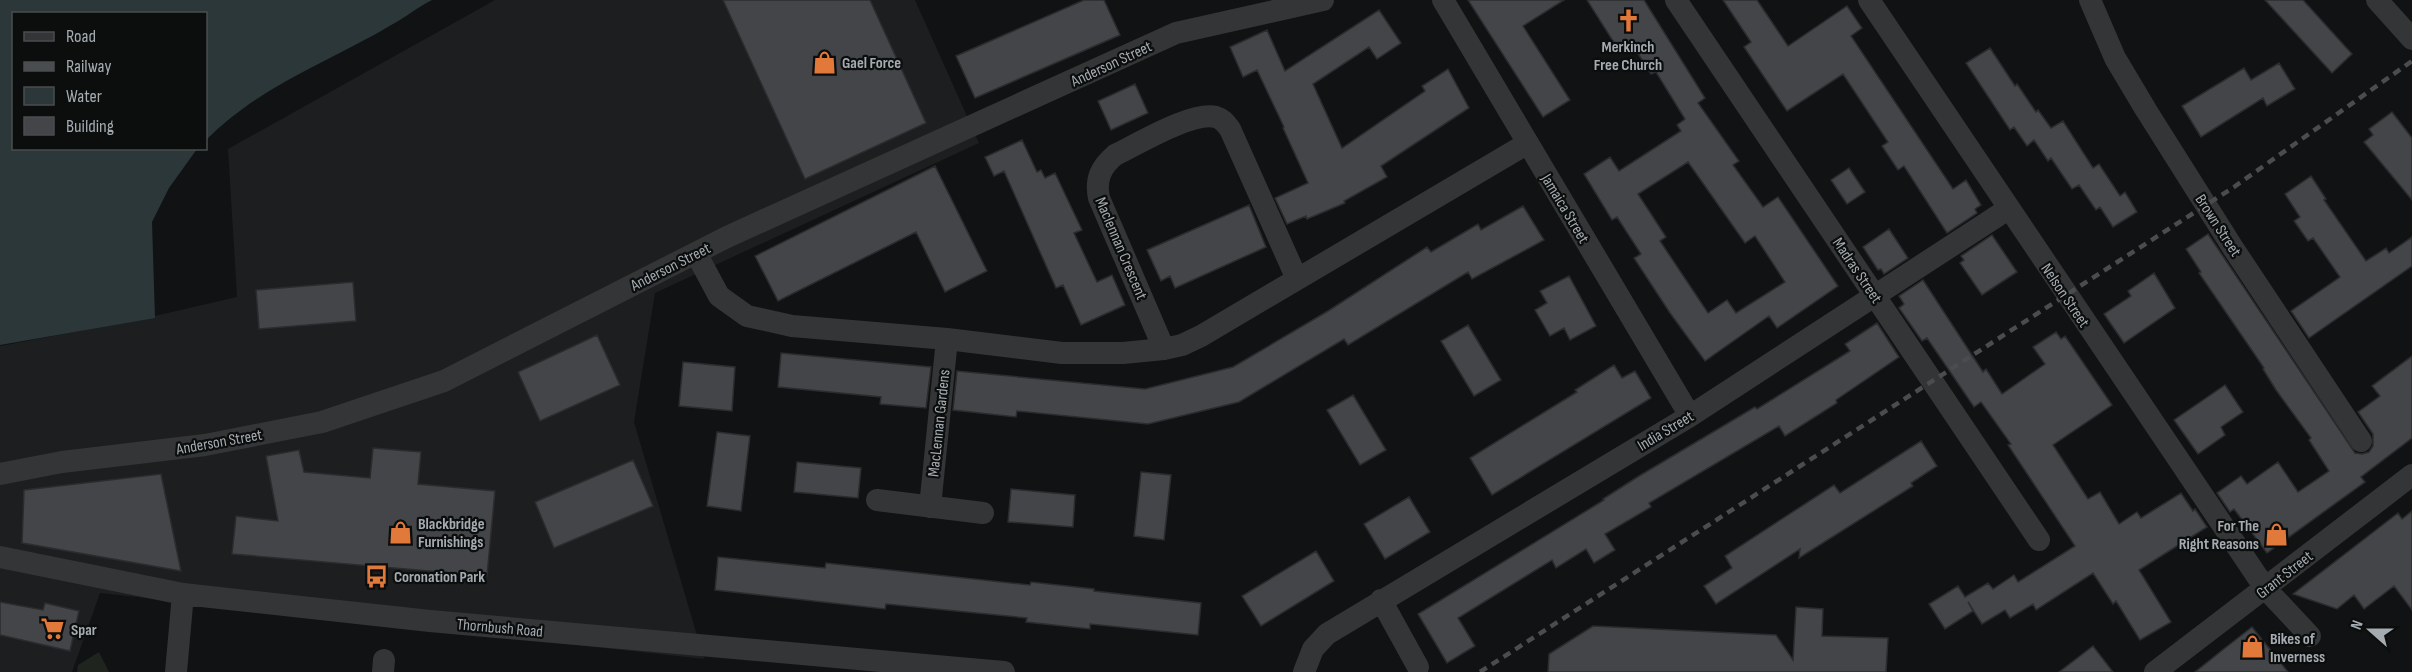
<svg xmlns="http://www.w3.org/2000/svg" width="2412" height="672" font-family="'Sofia Sans Condensed',sans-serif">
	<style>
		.built { fill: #1d1e1f }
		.green { fill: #1f251e }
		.water { fill: #2c373a }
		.building { fill: #434548; stroke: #2b2c2e; stroke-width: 1.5; fill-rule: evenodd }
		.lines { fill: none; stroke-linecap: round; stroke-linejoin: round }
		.minor { stroke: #333537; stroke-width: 22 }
		.rail { stroke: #4a4d50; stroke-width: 4.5; stroke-dasharray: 8 6; stroke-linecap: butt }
		.labels { text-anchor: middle; stroke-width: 4.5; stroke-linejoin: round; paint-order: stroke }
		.poi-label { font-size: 16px; font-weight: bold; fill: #a4acb2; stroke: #0c0d0d; text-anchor: start }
		.street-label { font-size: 16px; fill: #a4acb2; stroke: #0c0d0d }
	</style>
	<rect width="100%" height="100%" fill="#111213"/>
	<path class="built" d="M495,0H915L979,143L655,293L634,422L704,659L100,593L72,672H0V346L133,321L237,297L228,149Z"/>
	<path class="green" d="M99,652L109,672H77L78,665Z"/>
	<path class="water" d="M0,0H432C418,7 406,17 393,24C326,64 262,84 206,140V14H14V148L197,149L169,188L152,222L155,318L0,345Z"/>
	<path class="building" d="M723,0H870L926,123L805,179Z
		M1084,0H1104L1120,35L975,98L956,56Z
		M1468,0H1564L1523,26L1570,100L1543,117Z
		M1587,0H1644L1705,98L1698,103L1739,161L1733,165L1763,207L1778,197L1838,286L1777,328L1769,316L1705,361L1670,313L1634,258L1641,254L1617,217L1612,220L1584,174L1610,157L1619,171L1681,131L1677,125L1685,119L1656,72L1651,74L1630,41L1618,49ZM1688,162L1745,243L1755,236L1785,282L1736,313L1727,300L1708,313L1660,241L1666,237L1638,194Z
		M1723,0H1757L1788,46L1847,6L1862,28L1851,36L1953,189L1966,180L1981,205L1975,209L1977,213L1947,233L1904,166L1898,170L1882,146L1888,142L1843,74L1787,111L1744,47L1751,42Z
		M2265,0H2303L2352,54L2332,73Z
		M1379,10L1401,43L1377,59L1369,47L1313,84L1342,148L1425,91L1422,86L1448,69L1469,108L1381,166L1387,177L1344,201L1345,203L1307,219L1306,216L1287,224L1275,198L1308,183L1283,128L1284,127L1257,70L1243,77L1230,47L1267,30L1285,71Z
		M1990,48L2015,86L2017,84L2036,112L2038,110L2051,128L2063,121L2093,168L2099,164L2120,196L2125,192L2137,212L2113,227L2100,207L2096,210L2079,185L2072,189L2051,158L2048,161L2034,140L2027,146L2014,127L2010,130L1966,63Z
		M2279,63L2295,89L2267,106L2263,98L2201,137L2182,106L2244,68L2251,80Z
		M1135,84L1148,113L1111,130L1098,101Z
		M2392,112L2412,138V200L2364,142L2373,135L2369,129Z
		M1022,140L1037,172L1041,170L1045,178L1055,173L1082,230L1074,233L1097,282L1112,275L1125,305L1081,325L1063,285L1056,288L1004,171L994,176L985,157Z
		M935,166L987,271L945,292L916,232L778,301L755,256Z
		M1849,168L1865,192L1847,204L1831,180Z
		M2311,176L2326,199L2324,200L2366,261L2386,248L2389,253L2412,237V266L2309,338L2291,311L2340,277L2313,238L2308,241L2294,221L2300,217L2285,194Z
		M1249,205L1266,247L1175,288L1170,276L1161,281L1147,250Z
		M1523,206L1544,240L1472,279L1468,272L1348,345L1344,339L1239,402L1148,424L1017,411L1016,417L953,410L957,371L1145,389L1233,367L1328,311L1427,247L1431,252L1478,224L1481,230Z
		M1889,229L1908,258L1884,274L1881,269L1878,270L1863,247Z
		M2208,234L2355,453L2362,454L2369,452L2373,446V434L2358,412L2380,396L2372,386L2412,356V438L2361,477L2365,482L2267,553L2234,509L2230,512L2217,493L2241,476L2247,484L2278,462L2298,492L2329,471L2309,440L2311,438L2276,390L2263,369L2264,368L2199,273L2201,272L2186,249Z
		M1992,235L2017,272L1982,295L1960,263L1964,260L1961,256Z
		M2154,273L2175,308L2124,343L2104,314L2131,296L2128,291Z
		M1569,276L1596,326L1570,340L1564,328L1550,336L1535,310L1547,303L1540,291Z
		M1923,280L1983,372L1986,369L2002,394L2045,364L2033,347L2056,332L2061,339L2065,336L2112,405L2053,445L2088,499L2100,492L2119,524L2137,512L2141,518L2181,493L2193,511L2195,509L2207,527L2139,570L2171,622L2140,640L2116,601L2113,604L2093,573L2036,610L2033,604L2010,618L2005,610L1982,624L1968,602L1973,611L1945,629L1929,604L1958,586L1965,597L1988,583L1993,589L2014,575L2018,582L2075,546L2008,445L2011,444L1981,402L1974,407L1927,338L1922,341L1899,308L1904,304L1899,296Z
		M353,282L356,321L259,329L256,290Z
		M1877,323L1899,357L1836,400L1837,403L1785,436L1779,426L1649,503L1651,507L1605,534L1615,550L1594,563L1586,549L1556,568L1552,560L1458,618L1475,646L1447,663L1418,614L1604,500L1603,499L1639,476L1755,407L1757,409L1850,351L1845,344Z
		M1468,325L1501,380L1474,396L1441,341Z
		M597,335L620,385L540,421L518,372Z
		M781,353L931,367L926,408L880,404L881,397L778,387Z
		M683,362L735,367L732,411L679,406Z
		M1614,365L1622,378L1635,371L1651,398L1492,495L1470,458L1577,392L1575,390Z
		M2225,385L2243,412L2221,427L2225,435L2198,454L2174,420Z
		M1353,395L1386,450L1360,465L1327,410Z
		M717,432L750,436L741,511L707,506Z
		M1921,441L1937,466L1911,483L1913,486L1799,558L1800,549L1716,604L1704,586L1732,568L1725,556L1834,485L1840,493Z
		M373,448L421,452L418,484L495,491L487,576L232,554L236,516L278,521L266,456L299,450L304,472L370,478Z
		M633,460L653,506L554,548L535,502Z
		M797,462L861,468L858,498L794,492Z
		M1141,472L1171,475L1164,540L1134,536Z
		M161,474L181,571L22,543L24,490Z
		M1011,489L1075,495L1073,527L1008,522Z
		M1409,497L1430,532L1385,559L1364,524Z
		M2412,511V610L2394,586L2364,609L2354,595L2337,609L2293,594L2398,513L2402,519Z
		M1316,551L1334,581L1261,626L1242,596Z
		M718,557L825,568L826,563L1030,585L1031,582L1094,589V591L1201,603L1198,635L1090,624V629L1026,622L1027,618L956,611L886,604L885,609L715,590Z
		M0,602L43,610L45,603L79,611L70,651L0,635Z
		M1796,607L1823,609L1822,636L1888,638L1886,672H1548L1549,654L1593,626L1776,635L1793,660Z
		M2252,627L2288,672H2195L2225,648Z
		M2093,646L2113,672H2059Z"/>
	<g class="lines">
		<path class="minor" d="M1443,0L1690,416
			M1676,0L2039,540
			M1869,0L2265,588L2310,636
			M2090,0L2115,58L2146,110L2233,248L2361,441
			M2377,0L2412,39
			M696,253L719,296L747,316L792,326L947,339L1062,353H1123L1164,349L1182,345L1201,336L1528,143
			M1164,349L1099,198C1095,179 1101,167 1115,155C1138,144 1192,111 1216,117C1223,119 1226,124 1230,129L1297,279
			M0,474L62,462L205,445L322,422L444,381L727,237L1176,33L1323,0
			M877,500L983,513
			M930,507L947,339
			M0,557L183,594L430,621L1004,672
			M1381,600L1418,667
			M176,672L183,594
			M383,672L384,660
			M1304,672L1313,649L1327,634L1690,416L2008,209
			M2155,672L2412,475"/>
		<path class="rail" d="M1480,672L2234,187L2412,61"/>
	</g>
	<defs>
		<symbol id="church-bare" viewBox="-9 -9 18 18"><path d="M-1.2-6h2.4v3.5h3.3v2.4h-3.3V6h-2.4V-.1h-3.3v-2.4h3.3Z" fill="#e1793b" stroke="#0c0d0d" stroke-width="2.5" paint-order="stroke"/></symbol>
		<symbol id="shop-bare" viewBox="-9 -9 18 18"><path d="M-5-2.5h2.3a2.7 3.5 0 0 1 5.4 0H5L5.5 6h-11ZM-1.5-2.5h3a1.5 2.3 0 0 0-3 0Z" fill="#e1793b" stroke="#0c0d0d" stroke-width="2.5" paint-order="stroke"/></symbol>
		<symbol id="bus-bare" viewBox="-9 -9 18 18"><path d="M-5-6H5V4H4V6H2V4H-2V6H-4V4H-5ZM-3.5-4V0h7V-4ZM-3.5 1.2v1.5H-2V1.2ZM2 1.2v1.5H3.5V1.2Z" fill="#e1793b" stroke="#0c0d0d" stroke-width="2.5" paint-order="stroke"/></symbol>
		<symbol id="supermarket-bare" viewBox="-9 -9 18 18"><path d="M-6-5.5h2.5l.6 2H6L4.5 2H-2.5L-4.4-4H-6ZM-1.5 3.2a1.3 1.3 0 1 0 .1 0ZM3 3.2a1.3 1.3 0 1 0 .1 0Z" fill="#e1793b" stroke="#0c0d0d" stroke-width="2.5" paint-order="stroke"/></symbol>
	</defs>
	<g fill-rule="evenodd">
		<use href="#church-bare" x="1612" y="4" width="33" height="33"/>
		<use href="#shop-bare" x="808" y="46" width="33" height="33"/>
		<use href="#shop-bare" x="384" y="516" width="33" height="33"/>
		<use href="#shop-bare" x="2260" y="518" width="33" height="33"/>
		<use href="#bus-bare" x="360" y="560" width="33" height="33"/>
		<use href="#supermarket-bare" x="36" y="612" width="33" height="33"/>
		<use href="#shop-bare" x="2236" y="630" width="33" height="33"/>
	</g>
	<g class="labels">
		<g class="poi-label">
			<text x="1628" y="52" text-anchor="middle">Merkinch<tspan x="1628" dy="18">Free Church</tspan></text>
			<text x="842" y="68">Gael Force</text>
			<text x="418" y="529">Blackbridge<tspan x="418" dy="18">Furnishings</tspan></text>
			<text x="2259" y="531" text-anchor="end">For The<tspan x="2259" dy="18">Right Reasons</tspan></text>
			<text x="394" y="582">Coronation Park</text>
			<text x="71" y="635">Spar</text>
			<text x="2270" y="644">Bikes of<tspan x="2270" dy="18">Inverness</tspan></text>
		</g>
		<g class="street-label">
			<text transform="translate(1111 63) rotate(-25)" y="6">Anderson Street</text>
			<text transform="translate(1566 208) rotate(59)" y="6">Jamaica Street</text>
			<text transform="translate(2219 225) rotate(57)" y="6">Brown Street</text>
			<text transform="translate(1122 248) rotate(67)" y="6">Maclennan Crescent</text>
			<text transform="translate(670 266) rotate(-27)" y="6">Anderson Street</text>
			<text transform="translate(1858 270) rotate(56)" y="6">Madras Street</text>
			<text transform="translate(2066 295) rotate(56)" y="6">Nelson Street</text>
			<text transform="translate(938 423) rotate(-84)" y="6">MacLennan Gardens</text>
			<text transform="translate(1665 430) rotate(-31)" y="6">India Street</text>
			<text transform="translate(219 441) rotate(-10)" y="6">Anderson Street</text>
			<text transform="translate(2284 574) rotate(-38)" y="6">Grant Street</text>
			<text transform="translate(500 627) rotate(5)" y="6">Thornbush Road</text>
		</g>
	</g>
	<rect x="12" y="12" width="195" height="138" fill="#0c0d0d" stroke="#494d4f" stroke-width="1.5"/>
	<rect x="24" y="32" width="30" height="9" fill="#333537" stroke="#494d4f" stroke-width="1.5"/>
	<text x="66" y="42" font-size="18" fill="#a4acb2">Road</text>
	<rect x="24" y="62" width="30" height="9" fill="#4a4d50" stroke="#494d4f" stroke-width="1.5"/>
	<text x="66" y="72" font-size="18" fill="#a4acb2">Railway</text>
	<rect x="24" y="87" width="30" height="18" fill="#2c373a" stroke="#494d4f" stroke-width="1.5"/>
	<text x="66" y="102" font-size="18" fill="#a4acb2">Water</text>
	<rect x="24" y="117" width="30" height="18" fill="#434548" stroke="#494d4f" stroke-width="1.5"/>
	<text x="66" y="132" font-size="18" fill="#a4acb2">Building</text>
	<g transform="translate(2370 630) rotate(291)" stroke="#0c0d0d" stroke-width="4.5" paint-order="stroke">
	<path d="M0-4.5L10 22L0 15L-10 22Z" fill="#a4acb2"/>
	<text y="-9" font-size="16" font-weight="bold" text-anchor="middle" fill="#a4acb2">N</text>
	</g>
</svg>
